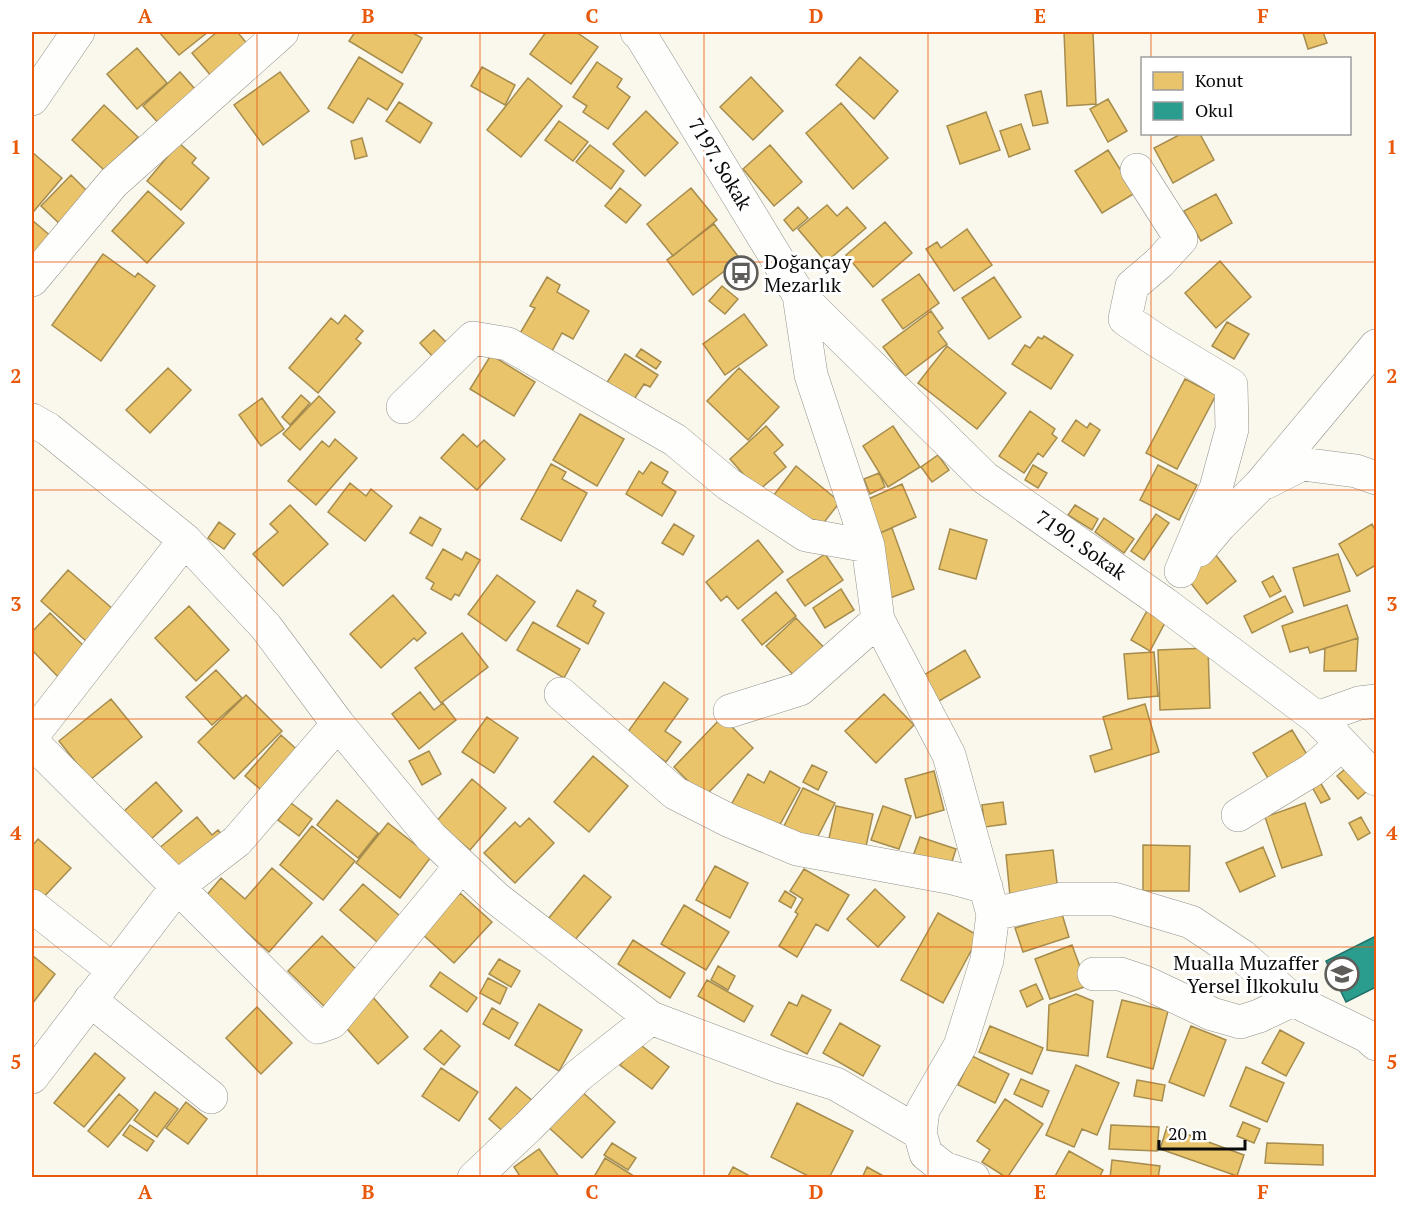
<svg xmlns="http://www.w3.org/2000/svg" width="1408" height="1209" font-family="'PT Serif',serif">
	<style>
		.homes { fill: #e9c46a; stroke: #a68c4d; stroke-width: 1.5 }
		.schools { fill: #2a9d8f; stroke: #207167; stroke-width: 1.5 }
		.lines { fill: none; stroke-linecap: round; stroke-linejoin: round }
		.minor-casing { stroke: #92918c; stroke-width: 34 }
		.minor { stroke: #fefefc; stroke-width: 33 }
		.grid { fill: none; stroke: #e8590c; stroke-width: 1.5; stroke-opacity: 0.55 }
		.labels { text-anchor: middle; stroke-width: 6; stroke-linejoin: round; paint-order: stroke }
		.street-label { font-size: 20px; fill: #0a0a0a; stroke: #fff }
		.poi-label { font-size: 20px; fill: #0a0a0a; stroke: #fff; text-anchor: start }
		.neatline { fill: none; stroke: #e8590c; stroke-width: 2 }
		.grid-label { font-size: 20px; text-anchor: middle; font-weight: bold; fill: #e8590c }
	</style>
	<rect width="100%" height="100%" fill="#faf8ed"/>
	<path class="homes" d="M159,32H208L179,55Z
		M217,32H242L239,34L254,52L217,83L192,53Z
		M355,32H411L422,38L402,73L349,41Z
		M546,32H576L598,47L571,84L530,54Z
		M1064,32H1093L1096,104L1067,106Z
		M1309,32H1323L1327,43L1308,49L1303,33Z
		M137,48L167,83L137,109L107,74Z
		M359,57L403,84L387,110L368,98L353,123L328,108Z
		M860,57L898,91L874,119L836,85Z
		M597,62L622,79L617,87L630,97L608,129L583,112L587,106L573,97Z
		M482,67L515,85L505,105L471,86Z
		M180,72L202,97L162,127L143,106Z
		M280,72L309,111L263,145L234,105Z
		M751,77L783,111L753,140L720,107Z
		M528,78L562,106L521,157L487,130Z
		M1041,91L1048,123L1033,126L1025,95Z
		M1108,99L1127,131L1108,142L1090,109Z
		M399,102L432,123L420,143L386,121Z
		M841,103L888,158L853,189L806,133Z
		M104,105L138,137L105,171L72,140Z
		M646,111L678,143L645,176L613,144Z
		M986,112L1000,150L960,164L947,126Z
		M559,121L588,142L573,161L545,140Z
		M1021,124L1030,149L1009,157L1000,131Z
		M1181,134H1200L1214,160L1173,183L1154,148Z
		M362,138L367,156L355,159L351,141Z
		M179,143L196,158L192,163L209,178L181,210L147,181Z
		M590,145L624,171L611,189L576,162Z
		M770,145L802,182L774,206L743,169Z
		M1108,150L1135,193L1102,213L1075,171Z
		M32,152L62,178L34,211L32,210Z
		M71,175L94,198L65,229L41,206Z
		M620,188L641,205L626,223L605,206Z
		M691,188L717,220L673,256L647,224Z
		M148,191L184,223L147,263L112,231Z
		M1216,194L1232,223L1201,241L1184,211Z
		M827,205L837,216L847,207L866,228L826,262L798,229Z
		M798,207L808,218L793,231L784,220Z
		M32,220L60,244L32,267Z
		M885,222L912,253L873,287L846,255Z
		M714,224L740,259L693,295L667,260Z
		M967,229L992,265L954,291L926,249L937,242L941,248Z
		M103,254L135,277L138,273L155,286L101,361L52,325Z
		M1220,261L1251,297L1216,328L1185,293Z
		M919,274L939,303L903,329L882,300Z
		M547,277L560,285L557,292L589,311L573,339L562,333L551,353L519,335L535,308L530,306Z
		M994,277L1021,317L989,339L962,298Z
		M722,286L738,299L725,314L709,301Z
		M931,311L943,328L938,332L947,344L905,376L883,347Z
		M744,314L767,345L725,375L703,344Z
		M345,315L363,331L356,339L361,343L318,393L289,368L331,318L338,324Z
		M1227,322L1249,334L1234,359L1212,346Z
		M434,330L449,345L435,359L420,343Z
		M1044,336L1073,355L1051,389L1012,364L1025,345L1030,348L1038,337L1042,339Z
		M947,346L1006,393L977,429L918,383Z
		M641,349L661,362L656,369L636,356Z
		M625,354L658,375L650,387L644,384L633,401L606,384Z
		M491,355L535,382L514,416L470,389Z
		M168,368L191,390L150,433L126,410Z
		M739,368L779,407L748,440L707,401Z
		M1185,379L1216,395L1177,469L1146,453Z
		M301,395L310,403L290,425L282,417Z
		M319,396L335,412L300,450L283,434Z
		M262,398L284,429L261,446L239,415Z
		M1030,411L1055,429L1052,434L1057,438L1043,457L1038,453L1024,473L999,456Z
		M580,414L624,439L597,486L553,460Z
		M1076,420L1087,428L1090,423L1100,430L1084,456L1062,441Z
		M766,426L783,445L774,453L786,467L758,491L730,459Z
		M893,426L920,467L888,487L863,446Z
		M463,434L477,447L484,440L505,459L477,490L441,458Z
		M335,439L357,458L316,505L288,481L322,441L329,447Z
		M938,455L949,470L932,482L921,467Z
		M651,462L668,472L662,483L676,492L662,516L626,494L639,471L643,474Z
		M551,464L566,472L562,479L587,493L561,541L521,519Z
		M1033,465L1047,473L1038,488L1025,480Z
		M1158,465L1197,485L1179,520L1140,500Z
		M796,466L840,502L814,535L770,500Z
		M879,473L885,487L870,494L864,479Z
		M350,483L366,496L371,489L392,506L365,541L328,512Z
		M902,484L916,517L880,533L866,500Z
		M290,505L328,544L283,586L253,554L278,532L270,524Z
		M1075,505L1098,519L1092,530L1068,515Z
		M1156,514L1169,523L1144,560L1131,551Z
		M420,517L441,529L432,546L410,533Z
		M1104,518L1134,539L1124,553L1095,532Z
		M219,522L235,534L224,549L208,538Z
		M674,524L694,536L683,555L662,543Z
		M1372,524L1376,532V565L1357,576L1339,544Z
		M892,528L914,589L890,598L868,538Z
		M950,529L987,540L976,579L939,569Z
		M758,540L783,572L738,609L727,596L721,601L706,582Z
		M443,549L462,560L466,552L480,560L459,596L455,594L451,600L431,589L434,583L426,578Z
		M825,554L843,580L805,606L787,580Z
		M1215,554L1236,581L1207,604L1186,577Z
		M1338,554L1350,591L1304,606L1293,568Z
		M68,570L114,610L86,641L41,601Z
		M497,575L535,602L506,641L468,614Z
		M1273,576L1281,591L1270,597L1262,582Z
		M841,589L854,610L825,628L813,608Z
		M577,590L596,601L593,606L604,613L588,644L557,626Z
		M776,592L796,616L762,645L742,620Z
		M393,595L426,633L417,641L414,638L381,668L350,634Z
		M1285,596L1293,612L1252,633L1244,616Z
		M1347,605L1358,638L1310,653L1308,647L1290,652L1282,626Z
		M189,606L229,650L196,681L155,638Z
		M1148,609L1167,619L1150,651L1131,640Z
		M50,613L92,654L64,683L32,650V632Z
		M796,618L830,654L800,682L766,646Z
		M533,622L580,649L564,678L517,650Z
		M462,633L488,667L441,703L415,668Z
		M1358,638L1356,671H1324L1325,648Z
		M1208,648L1210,708L1160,710L1158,650Z
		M965,650L980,677L939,701L924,675Z
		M1154,652L1158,696L1128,699L1124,654Z
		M216,670L242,698L212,725L186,697Z
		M664,682L688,699L665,731L681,742L666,762L627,733Z
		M420,692L434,710L443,703L456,720L419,749L392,714Z
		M884,694L914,725L876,763L845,731Z
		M246,695L282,731L234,779L198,742Z
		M111,699L142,737L90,780L59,741Z
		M1145,704L1159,752L1095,772L1090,756L1112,749L1103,717Z
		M487,717L518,738L494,773L462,752Z
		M722,717L753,748L704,797L674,767Z
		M1292,730L1311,761L1272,785L1253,753Z
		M281,735L303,755L267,795L245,776Z
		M429,751L441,774L422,785L409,761Z
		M593,756L628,786L589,832L554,802Z
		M1352,763L1373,786L1358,799L1337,776Z
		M812,765L827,772L818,790L803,782Z
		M770,771L800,788L777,830L731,805L748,774L764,783Z
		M934,771L944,810L916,818L905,779Z
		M472,779L506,808L470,850L436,822Z
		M156,782L182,811L149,841L123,812Z
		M1320,782L1330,799L1321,803L1312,787Z
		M803,788L835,803L815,842L784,826Z
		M337,800L378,833L358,858L317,825Z
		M1003,802L1006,824L985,827L982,805Z
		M291,803L312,819L299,836L278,820Z
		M1305,803L1322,855L1282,868L1265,817Z
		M836,806L873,814L865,851L828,843Z
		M883,806L911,816L899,849L871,840Z
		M197,817L212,835L218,830L224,837L180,875L158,849Z
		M1361,817L1370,833L1358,840L1349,823Z
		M529,818L554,843L515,883L484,853L515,822L520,827Z
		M388,823L431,857L400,898L356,863Z
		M312,826L355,861L323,900L280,865Z
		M920,837L956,849L950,868L913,856Z
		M38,839L71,868L40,901L32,893V846Z
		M1143,845L1190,846L1189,891H1143Z
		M1263,847L1275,876L1240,892L1226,863Z
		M1053,850L1058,891L1010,896L1006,855Z
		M715,866L748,883L730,918L696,900Z
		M272,868L312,903L269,952L206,896L221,878L245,899Z
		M804,869L849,895L828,931L816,924L797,957L779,946L798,914L795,912L803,899L790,891Z
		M584,875L611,897L574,941L548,919Z
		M363,884L407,922L384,948L340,910Z
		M875,889L905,917L878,947L847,919Z
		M785,891L796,898L791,908L779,901Z
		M460,893L492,922L454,963L422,934Z
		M684,905L729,932L706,970L661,944Z
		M938,913L979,936L943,1003L901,980Z
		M1062,914L1069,937L1023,952L1015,928Z
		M322,936L365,978L331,1013L288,971Z
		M633,940L685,973L670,998L618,964Z
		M1072,945L1087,986L1050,999L1035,959Z
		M32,955L55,974L32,1004Z
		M499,959L520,971L511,987L489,974Z
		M718,966L735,976L728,990L711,980Z
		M440,972L477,998L467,1012L430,986Z
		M488,978L507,988L500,1004L480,993Z
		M707,980L753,1006L744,1022L698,996Z
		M1036,984L1043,999L1027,1007L1020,991Z
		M1076,994L1093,1001L1088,1056L1047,1050L1049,1005Z
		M371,995L408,1037L378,1064L341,1022Z
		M802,995L831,1010L807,1054L771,1035L789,1002L797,1006Z
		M1122,1000L1168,1011L1153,1069L1107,1057Z
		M539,1004L582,1030L559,1071L515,1045Z
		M257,1007L292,1043L261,1074L226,1038Z
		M492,1008L518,1023L509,1039L483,1024Z
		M840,1023L880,1046L863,1076L823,1053Z
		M990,1026L1043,1048L1032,1074L979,1052Z
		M1191,1026L1226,1040L1204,1096L1169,1082Z
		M441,1030L460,1046L444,1065L424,1049Z
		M1280,1030L1304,1043L1286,1076L1262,1063Z
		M638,1043L669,1067L652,1089L620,1065Z
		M95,1053L125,1078L84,1127L54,1103Z
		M972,1056L1009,1074L995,1103L958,1085Z
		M1076,1065L1119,1083L1097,1135L1082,1129L1074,1147L1046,1135Z
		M1246,1067L1284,1083L1267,1122L1230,1106Z
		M441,1068L478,1092L459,1121L422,1096Z
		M1021,1079L1049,1091L1042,1107L1014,1094Z
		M1137,1080L1165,1085L1162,1101L1134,1096Z
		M516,1087L533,1101L505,1133L489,1119Z
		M578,1088L615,1122L582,1158L545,1124Z
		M155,1092L178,1109L157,1137L134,1120Z
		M119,1094L138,1110L108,1147L88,1131Z
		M1005,1099L1043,1124L1007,1178L982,1162L990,1150L977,1141Z
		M186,1102L207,1119L188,1144L166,1128Z
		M797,1103L853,1131L829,1178H812L771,1157Z
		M1243,1122L1260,1129L1254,1143L1237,1136Z
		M130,1125L154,1141L147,1151L123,1135Z
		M1111,1125L1159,1127L1157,1151L1109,1149Z
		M1167,1127L1244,1155L1237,1176L1160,1149Z
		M612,1143L636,1158L628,1170L604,1155Z
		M1267,1143L1323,1145V1165L1265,1163Z
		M539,1149L560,1178H521L514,1167Z
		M1069,1151L1103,1170L1099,1178H1054Z
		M605,1158L637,1178H599L595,1175Z
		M1112,1160L1160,1166L1158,1178H1110Z
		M733,1167L748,1175L746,1178H727Z
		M867,1167L887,1178H862Z"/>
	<path class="schools" d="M1376,936V987L1346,1002L1326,961Z"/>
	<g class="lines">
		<defs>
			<path id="minor" d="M637,32L640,34L799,295L985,478L1165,604L1317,718L1376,779
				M32,99L78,32
				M1137,170L1181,239L1159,263L1132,286L1125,319L1156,340L1231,385L1232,429L1216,488L1181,571
				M32,280L113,183L282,32
				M799,295L811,375L868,546L878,620L949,755L993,914L987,960L960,1046L923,1110L920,1133L926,1154L944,1168L973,1178
				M403,407L473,338L508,344L675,440L728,484L806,535L868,546
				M32,420L48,429L185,540L266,627L338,724L431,837L496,898L651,1018L781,1067L836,1084L920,1133
				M1267,482L1302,464L1356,471L1376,478
				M1199,550L1220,525L1260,485L1376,346
				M561,694L675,793L730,821L797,849L953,878L986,887
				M730,711L800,689L878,620
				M1317,718L1359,703L1376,701
				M32,736L185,540
				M32,742L318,1027L332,1022L461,866
				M1238,815L1312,770L1342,744
				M32,906L113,970
				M993,914L1062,899H1114L1191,922L1242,956L1293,1000L1367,1036L1376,1044
				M1094,974H1120L1144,982L1212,1014L1240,1022L1259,1016L1293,1000
				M90,1000L211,1097
				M32,1077L177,887L237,841L338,724
				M474,1178L528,1127L578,1076L651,1018"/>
		</defs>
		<use href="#minor" class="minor-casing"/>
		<use href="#minor" class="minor"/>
	</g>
	<path class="grid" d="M257,32V1178M480,32V1178M704,32V1178M928,32V1178M1151,32V58M1151,134V1178M32,262H1376M32,490H1376M32,719H1376M32,947H1376"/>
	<defs>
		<symbol id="bus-ring" viewBox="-11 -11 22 22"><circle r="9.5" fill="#fff" stroke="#5e5d59" stroke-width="1.5"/><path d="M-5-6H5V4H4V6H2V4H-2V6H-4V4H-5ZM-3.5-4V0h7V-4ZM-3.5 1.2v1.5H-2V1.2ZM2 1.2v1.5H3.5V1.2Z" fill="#5e5d59"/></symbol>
		<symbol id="school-ring" viewBox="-11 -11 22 22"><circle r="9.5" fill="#fff" stroke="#5e5d59" stroke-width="1.5"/><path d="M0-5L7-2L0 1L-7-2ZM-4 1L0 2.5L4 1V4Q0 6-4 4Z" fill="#5e5d59"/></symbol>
	</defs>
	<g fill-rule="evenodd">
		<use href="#bus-ring" x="722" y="254" width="38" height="38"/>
		<use href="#school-ring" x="1323" y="955" width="38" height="38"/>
	</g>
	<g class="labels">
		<g class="street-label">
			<text transform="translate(720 164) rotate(59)" y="7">7197. Sokak</text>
			<text transform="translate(1081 545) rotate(35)" y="7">7190. Sokak</text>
		</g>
		<g class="poi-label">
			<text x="764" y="269">Doğançay<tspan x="764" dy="23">Mezarlık</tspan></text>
			<text x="1319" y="970" text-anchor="end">Mualla Muzaffer<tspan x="1319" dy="23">Yersel İlkokulu</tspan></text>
		</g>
	</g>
	<rect width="1408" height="1209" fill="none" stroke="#ffffff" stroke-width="66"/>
	<rect x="1141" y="57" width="210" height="78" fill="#ffffff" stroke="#9d9d9d" stroke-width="1.5"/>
	<rect x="1153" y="72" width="30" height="18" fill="#e9c46a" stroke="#9d9d9d" stroke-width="1.5"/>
	<text x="1195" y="87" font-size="18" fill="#0a0a0a">Konut</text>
	<rect x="1153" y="102" width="30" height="18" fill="#2a9d8f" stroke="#9d9d9d" stroke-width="1.5"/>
	<text x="1195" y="117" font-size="18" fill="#0a0a0a">Okul</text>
	<path d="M1159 1140v9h86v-9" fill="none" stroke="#0a0a0a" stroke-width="3"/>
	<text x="1168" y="1140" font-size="18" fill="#0a0a0a" stroke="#ffffff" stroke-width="4.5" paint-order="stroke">20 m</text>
	<rect x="33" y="33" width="1342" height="1143" class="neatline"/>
	<g class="grid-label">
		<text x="145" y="23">A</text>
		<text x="368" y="23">B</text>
		<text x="592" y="23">C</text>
		<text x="816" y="23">D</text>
		<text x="1040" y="23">E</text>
		<text x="1263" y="23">F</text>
		<text x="16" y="154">1</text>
		<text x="1392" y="154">1</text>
		<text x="16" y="383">2</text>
		<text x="1392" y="383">2</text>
		<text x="16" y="611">3</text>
		<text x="1392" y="611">3</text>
		<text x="16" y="840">4</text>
		<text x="1392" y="840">4</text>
		<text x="16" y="1069">5</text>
		<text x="1392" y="1069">5</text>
		<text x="145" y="1199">A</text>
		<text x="368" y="1199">B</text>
		<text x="592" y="1199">C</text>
		<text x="816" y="1199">D</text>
		<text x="1040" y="1199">E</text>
		<text x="1263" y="1199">F</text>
	</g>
</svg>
